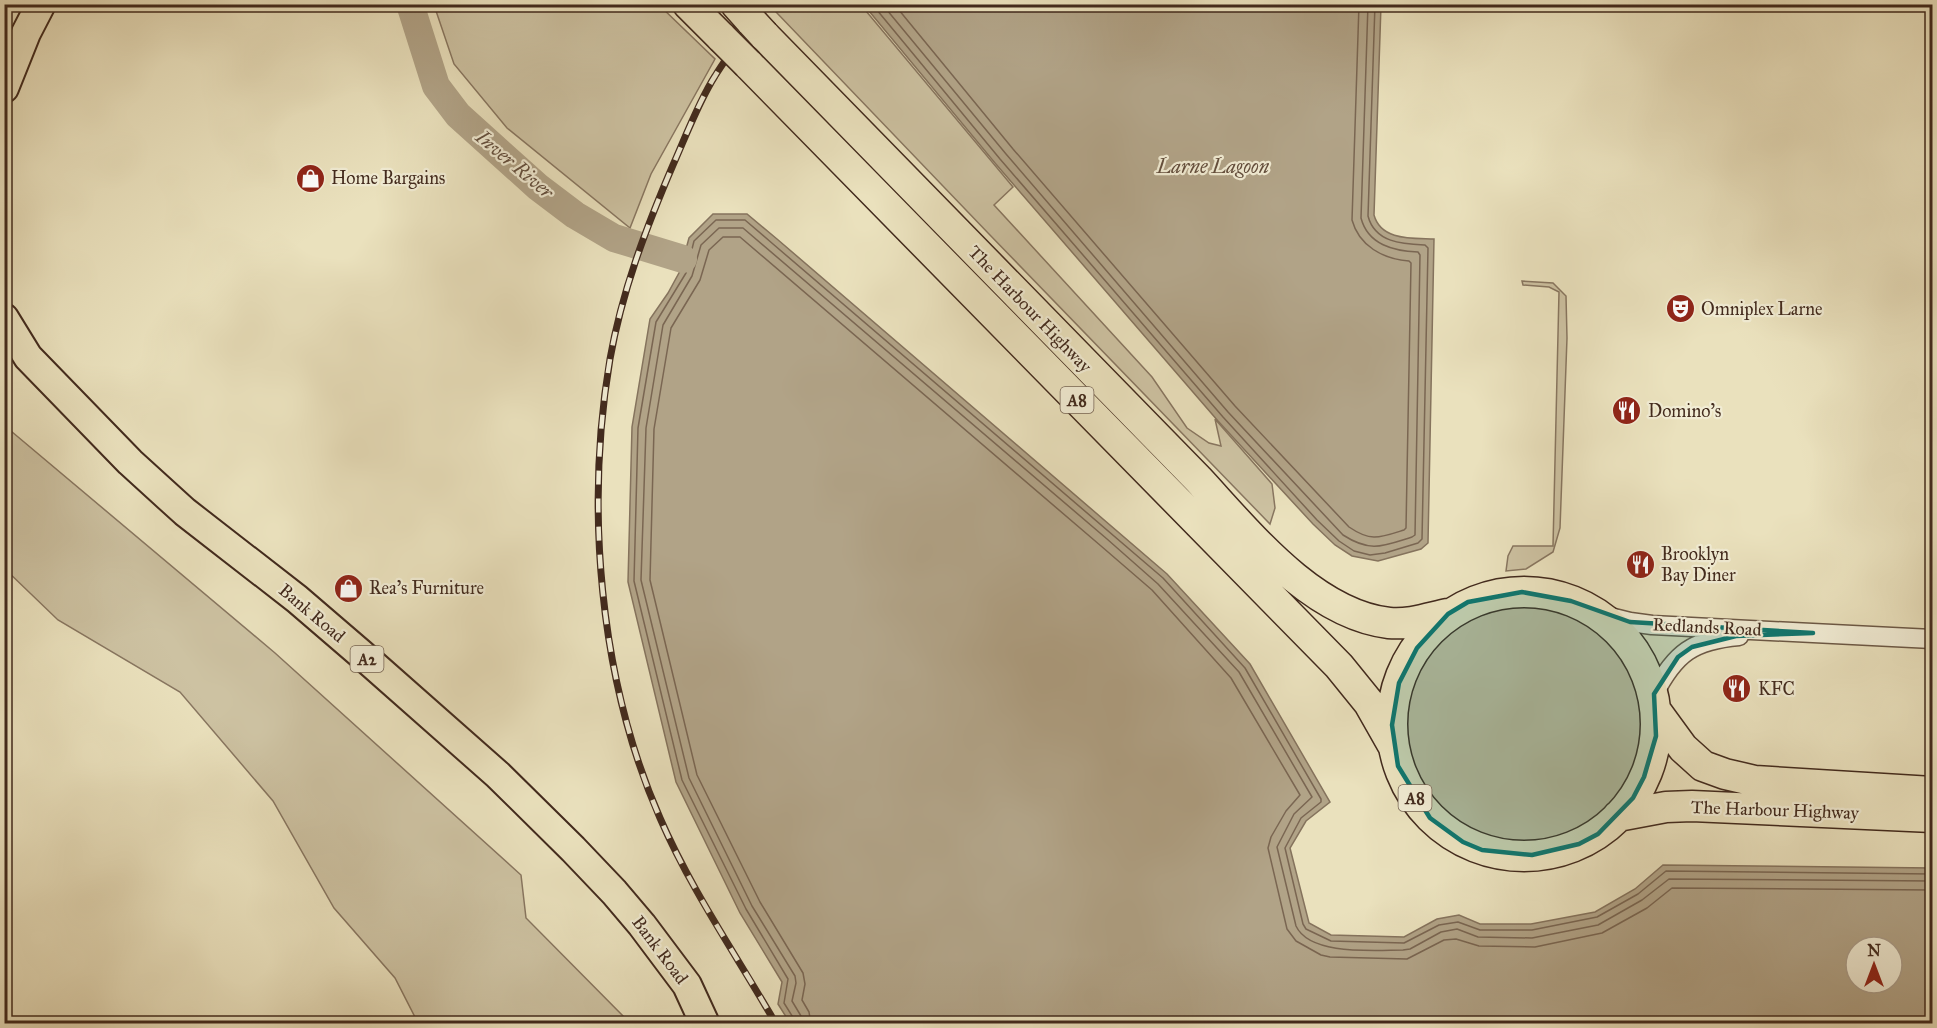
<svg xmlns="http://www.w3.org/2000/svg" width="1937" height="1028" font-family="'IM FELL Great Primer',serif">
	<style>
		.green { fill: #cdc2a2; stroke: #887660; stroke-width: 1.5 }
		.water { fill: #b1a387; stroke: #85735d; stroke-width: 1.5; fill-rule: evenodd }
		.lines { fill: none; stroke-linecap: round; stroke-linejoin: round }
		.shore { stroke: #7a6652; stroke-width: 1.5 }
		.river { stroke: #b1a387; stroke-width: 28 }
		.minor-casing { stroke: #6c5845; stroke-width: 21 }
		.primary-casing { stroke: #422a1d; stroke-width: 32 }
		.trunk-casing { stroke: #422a1d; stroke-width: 33 }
		.minor { stroke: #f1ecd4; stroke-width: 18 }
		.primary { stroke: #eae1bd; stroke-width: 28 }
		.trunk { stroke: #eae1bd; stroke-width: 30 }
		.rail-casing { stroke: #422a1d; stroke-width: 7 }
		.rail { stroke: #f1ecd4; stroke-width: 4.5; stroke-dasharray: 14; stroke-linecap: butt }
		.trunk-bridge-casing { stroke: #422a1d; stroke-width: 33; stroke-linecap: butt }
		.trunk-bridge { stroke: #eae1bd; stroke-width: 30 }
		.marked { fill: #0f766e; fill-opacity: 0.2; stroke: #0f766e; stroke-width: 4.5; stroke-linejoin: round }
		.labels { text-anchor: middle; stroke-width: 4.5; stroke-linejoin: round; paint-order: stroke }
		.shield { fill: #f1ecd4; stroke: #766454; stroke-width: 1.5 }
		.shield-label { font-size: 16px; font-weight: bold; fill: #422a1d }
		.poi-label { font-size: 18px; fill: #422a1d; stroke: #f1ecd4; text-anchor: start }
		.street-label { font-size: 18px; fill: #422a1d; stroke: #f1ecd4 }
		.water-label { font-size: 20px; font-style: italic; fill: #634e3d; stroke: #f1ecd4 }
	</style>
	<rect width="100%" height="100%" fill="#eae1bd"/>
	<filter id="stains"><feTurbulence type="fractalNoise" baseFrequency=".00333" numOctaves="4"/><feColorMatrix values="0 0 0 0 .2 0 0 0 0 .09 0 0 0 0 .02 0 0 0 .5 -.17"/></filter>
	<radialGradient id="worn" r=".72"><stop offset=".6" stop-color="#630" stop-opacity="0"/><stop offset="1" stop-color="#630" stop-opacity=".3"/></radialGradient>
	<path class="green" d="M434,5H659L715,59L651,174L630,228L507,128L454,64Z
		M781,5H861L1013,187L994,205L1152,377L1187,428L1209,443L1221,446L1215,419L1272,484L1275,508L1270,524L989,234L776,12Z
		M1522,281L1553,283L1566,296L1567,338L1560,528L1553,552L1526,569L1506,571L1508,556L1513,546H1553L1559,292L1549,287L1523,285Z
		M5,426L275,653L521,875L526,918L630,1023H418L395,978L334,908L273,801L180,692L58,620L5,569Z
		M1407 724a119 119 0 1 1 238 0a119 119 0 1 1-238 0Z"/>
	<path class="water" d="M864,5H1381L1374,215C1381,241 1413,238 1434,239L1428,543L1421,549L1378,561L1352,556L1335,545L1313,524L1218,421L995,163Z
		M713,214H747L777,239L1167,574L1250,664L1330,802L1306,821L1290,848L1309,923L1331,935L1404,937L1437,919L1459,915L1480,924H1531L1595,912L1635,889L1663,865L1932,868V1023H790L778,1004L782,982L740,913L676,782L628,582L632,427L650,319L668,293L680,271L689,238ZM1856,947H1892V983H1856Z"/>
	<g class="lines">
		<path class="shore" d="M872,4L1000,159L1223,417L1317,520L1339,541L1354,551L1370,555L1385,553L1418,543L1422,539L1428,248L1425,245C1403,244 1375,243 1368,216L1375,4
			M882,4L1006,154L1228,412L1343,535C1371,553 1383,546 1412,537L1415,535L1420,255L1418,252C1394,251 1368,245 1361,218L1368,4
			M894,4L1013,149L1235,406L1349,527C1371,542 1379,538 1404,530L1406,528L1411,263L1409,261C1383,259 1359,246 1352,220L1359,4
			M795,1024L794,1019L784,1003L788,979L746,909L682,780L634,581L638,428L656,322L686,273L694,241L716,220H745L773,244L1163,578L1245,668L1321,799V802L1301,818L1285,848L1303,924L1306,929L1331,941L1404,943L1439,925L1458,922L1480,930H1532L1597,917L1638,894L1666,871L1932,874
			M802,1024L801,1016L792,1001L796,983L795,976L752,906L689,778L641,580L646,428L663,325L692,276L701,245L719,228H743L1107,539L1158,584L1239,672L1312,797L1294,814L1277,847L1296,926C1310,956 1375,950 1403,950L1410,949L1441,932L1457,929L1478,937L1532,938L1598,925L1642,900L1669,879L1932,881
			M811,1024L809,1012L802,1000L805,984L803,973L760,902L697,775L650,580L654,429L671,328L700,280L709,250L723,237H740L1101,546L1152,590L1231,678L1300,795L1286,811L1271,837L1268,848L1287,929L1296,941L1321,955L1330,957L1407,959L1444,940L1456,939L1479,946L1535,947L1602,933L1647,908L1672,888L1932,890"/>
		<path class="river" d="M410,4L436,86L458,115L538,187L575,215L614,238L683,259"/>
		<defs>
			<path id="minor" d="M1602,615L1630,622L1652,625L1932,639
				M1654,694C1675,653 1693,640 1739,636"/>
			<path id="primary" d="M4,88L26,33L41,4
				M4,318L28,357L130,462L185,512L297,599L361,654L498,775L573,849L614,892L642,925L687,985L705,1024"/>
			<path id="trunk" d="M688,4L722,38
				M736,4L752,22
				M764,35L1198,479C1248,533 1312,614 1389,623C1409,625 1429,618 1448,614
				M748,64L1339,666L1369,703L1394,747
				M1392 724a132 132 0 1 1 264 0a132 132 0 1 1-264 0Z
				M1656,711L1683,748L1703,766L1725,774L1755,781L1932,792
				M1618,816L1666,807L1692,806L1932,817"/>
		</defs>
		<use href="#minor" class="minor-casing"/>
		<use href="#primary" class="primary-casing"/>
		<use href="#trunk" class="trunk-casing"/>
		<use href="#minor" class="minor"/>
		<use href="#primary" class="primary"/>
		<use href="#trunk" class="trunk"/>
		<defs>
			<path id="rail" d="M767,4C750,28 730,51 715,76C699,101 685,138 673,165C646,228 622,291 610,359C585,507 599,679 660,818C691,890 737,956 776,1024"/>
		</defs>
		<use href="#rail" class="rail-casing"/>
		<use href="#rail" class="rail"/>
		<defs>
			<path id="trunk-bridge" d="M752,22L764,35
				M722,38L748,64"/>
		</defs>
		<use href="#trunk-bridge" class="trunk-bridge-casing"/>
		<use href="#trunk-bridge" class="trunk-bridge"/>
	</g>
	<path class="marked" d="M1522,592L1571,601L1630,622L1813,633L1736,636L1692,647L1678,657L1654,694L1656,736L1644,777L1633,798L1598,834L1579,844L1532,855L1482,850L1463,842L1430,818L1398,766L1392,725L1399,683L1417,648L1448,614L1468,602Z"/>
	<defs>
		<symbol id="shop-disc" viewBox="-11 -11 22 22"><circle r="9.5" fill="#8f2418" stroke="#f1ecd4"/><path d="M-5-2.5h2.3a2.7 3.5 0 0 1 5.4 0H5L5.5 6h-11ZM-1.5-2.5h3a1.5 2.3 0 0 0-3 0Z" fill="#fff"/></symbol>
		<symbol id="theatre-disc" viewBox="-11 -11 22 22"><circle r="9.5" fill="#8f2418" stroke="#f1ecd4"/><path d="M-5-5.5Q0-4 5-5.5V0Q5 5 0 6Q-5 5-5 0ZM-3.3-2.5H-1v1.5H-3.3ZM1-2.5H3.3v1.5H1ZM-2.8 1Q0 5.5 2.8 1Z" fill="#fff"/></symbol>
		<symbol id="restaurant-disc" viewBox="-11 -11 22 22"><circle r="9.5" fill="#8f2418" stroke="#f1ecd4"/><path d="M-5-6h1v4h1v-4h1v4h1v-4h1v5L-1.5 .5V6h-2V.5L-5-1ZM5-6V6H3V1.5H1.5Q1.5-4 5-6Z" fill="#fff"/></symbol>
	</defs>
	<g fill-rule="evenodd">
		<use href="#shop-disc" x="294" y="162" width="33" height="33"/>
		<use href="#theatre-disc" x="1664" y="292" width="33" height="33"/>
		<use href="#restaurant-disc" x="1610" y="394" width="33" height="33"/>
		<use href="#restaurant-disc" x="1624" y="548" width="33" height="33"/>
		<use href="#shop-disc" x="332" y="572" width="33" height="33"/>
		<use href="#restaurant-disc" x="1720" y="672" width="33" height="33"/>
	</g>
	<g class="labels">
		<g class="shield">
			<rect x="1060.5" y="387" width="33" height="26" rx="4.5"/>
			<rect x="350.5" y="646" width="33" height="26" rx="4.5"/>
			<rect x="1398.5" y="785" width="33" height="26" rx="4.5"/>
		</g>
		<g class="shield-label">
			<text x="1077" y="406">A8</text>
			<text x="367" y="665">A2</text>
			<text x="1415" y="804">A8</text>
		</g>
		<g class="poi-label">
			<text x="331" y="184">Home Bargains</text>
			<text x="1701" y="315">Omniplex Larne</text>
			<text x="1648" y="417">Domino's</text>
			<text x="1661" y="560">Brooklyn<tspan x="1661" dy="21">Bay Diner</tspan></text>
			<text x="369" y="594">Rea's Furniture</text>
			<text x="1758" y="695">KFC</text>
		</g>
		<g class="street-label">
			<text transform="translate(1030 309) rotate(46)" y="6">The Harbour Highway</text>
			<text transform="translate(312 613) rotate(40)" y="6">Bank Road</text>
			<text transform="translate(1707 627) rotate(3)" y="6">Redlands Road</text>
			<text transform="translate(1775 810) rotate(2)" y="6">The Harbour Highway</text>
			<text transform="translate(660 950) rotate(53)" y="6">Bank Road</text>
		</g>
		<g class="water-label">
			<text transform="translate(515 164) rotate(40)" y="7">Inver River</text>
			<text x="1213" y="173">Larne Lagoon</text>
		</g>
	</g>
	<rect width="1937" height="1028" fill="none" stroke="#eae1bd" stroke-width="24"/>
	<rect x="6" y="6" width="1925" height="1016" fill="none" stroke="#422a1d" stroke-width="3"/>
	<rect x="12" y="12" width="1913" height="1004" fill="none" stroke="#422a1d" stroke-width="1.5"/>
	<g transform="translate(1874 965)"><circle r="28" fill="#f1ecd4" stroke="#ab9e8b" stroke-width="1.5"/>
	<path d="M0-4.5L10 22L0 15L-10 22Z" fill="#8f2418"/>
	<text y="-9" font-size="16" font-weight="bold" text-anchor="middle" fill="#422a1d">N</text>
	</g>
	<rect width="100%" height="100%" filter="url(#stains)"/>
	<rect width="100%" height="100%" fill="url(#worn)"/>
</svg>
